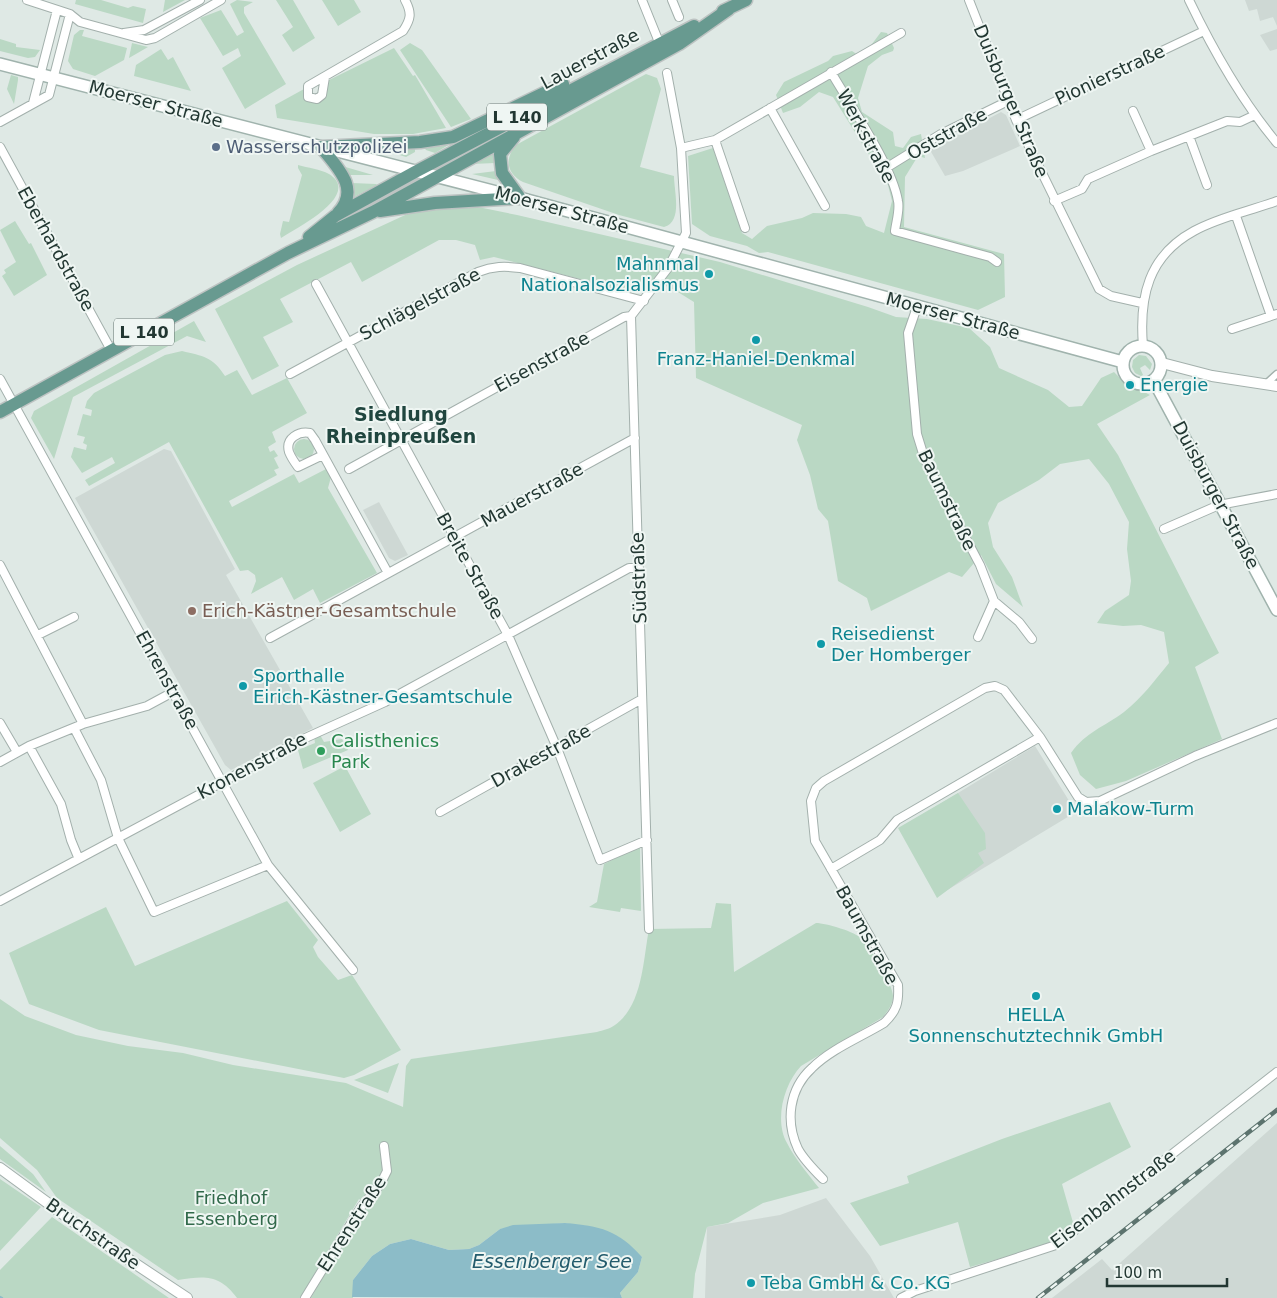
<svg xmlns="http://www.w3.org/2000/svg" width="1277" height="1298" font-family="'DejaVu Sans',sans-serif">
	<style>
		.built { fill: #ced8d4 }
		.green { fill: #bad8c4 }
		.water { fill: #8cbcc8 }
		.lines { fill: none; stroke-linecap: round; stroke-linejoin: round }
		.stream { stroke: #8cbcc8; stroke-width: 2.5 }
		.pedestrian-casing { stroke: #a3b0ac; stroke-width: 9 }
		.minor-casing { stroke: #a3b0ac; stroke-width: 10 }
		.tertiary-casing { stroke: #a3b0ac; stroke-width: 12 }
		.secondary-casing { stroke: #a0b3ad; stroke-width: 14 }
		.primary-casing { stroke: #bdc3c2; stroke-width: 15 }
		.pedestrian { stroke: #fff; stroke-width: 6 }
		.minor { stroke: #fff; stroke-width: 8 }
		.tertiary { stroke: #fff; stroke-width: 10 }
		.secondary { stroke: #fff; stroke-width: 11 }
		.primary { stroke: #689a90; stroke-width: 12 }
		.rail-casing { stroke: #5c736e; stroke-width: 4.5 }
		.rail { stroke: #eff6f3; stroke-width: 2.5; stroke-dasharray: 8; stroke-linecap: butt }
		.service-dot { fill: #5c6f8a; stroke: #eff6f3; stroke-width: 2 }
		.culture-dot { fill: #0f9aa8; stroke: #eff6f3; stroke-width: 2 }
		.education-dot { fill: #8d6e63; stroke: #eff6f3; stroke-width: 2 }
		.leisure-dot { fill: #2e9e5b; stroke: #eff6f3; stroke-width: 2 }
		.labels { text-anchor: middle; stroke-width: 4; stroke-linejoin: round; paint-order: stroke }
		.shield { fill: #eff6f3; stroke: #60706c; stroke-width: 1 }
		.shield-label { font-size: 16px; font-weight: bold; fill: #223732 }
		.street-label { font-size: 18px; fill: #223732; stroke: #eff6f3 }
		.service-label { font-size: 18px; fill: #4e5e75; stroke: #eff6f3; text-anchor: start }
		.culture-label { font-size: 18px; fill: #0d838f; stroke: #eff6f3; text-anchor: start }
		.education-label { font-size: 18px; fill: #785e54; stroke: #eff6f3; text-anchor: start }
		.leisure-label { font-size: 18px; fill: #27864d; stroke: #eff6f3; text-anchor: start }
		.park-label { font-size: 18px; fill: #31694a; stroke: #eff6f3 }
		.neighbourhood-label { font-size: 19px; font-weight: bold; fill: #20463f; stroke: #eff6f3 }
		.water-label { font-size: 19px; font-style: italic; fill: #235b6c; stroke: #eff6f3 }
	</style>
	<rect width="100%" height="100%" fill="#dfe9e5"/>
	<path class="built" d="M1245,0H1277V26L1273,17L1260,21L1257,9L1249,11Z
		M1277,29V49L1270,51L1260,35Z
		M1001,112L1006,115L1020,146L963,171L945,176L930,150Z
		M164,449L171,451L235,569L226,575L313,728L231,770L225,765L75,498Z
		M379,502L408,555L395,561L389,558L363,510Z
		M1035,746L1076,812L939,895L899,829Z
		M1277,1123V1298H1052L1102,1259L1112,1270Z
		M826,1198L870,1256L894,1298H705L707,1227L780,1215Z"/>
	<path class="green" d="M76,0H101L128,8L133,6L146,9L143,23L75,4Z
		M165,0H185L163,12Z
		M237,0L253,2L244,7V13L286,84L245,109L222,68L241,56L238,48L223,56L200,18L221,10L237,36L244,32L230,4Z
		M276,0H293L315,38L293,52L282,35L293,27Z
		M322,0H354L361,12L338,26Z
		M80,30H84L82,36L127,48L124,60L95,76L73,69L68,61L74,35Z
		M881,32L887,33L894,48L893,51L882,55L868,66L858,98L862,112L893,132L895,146L903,148L911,137L921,134L925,158L918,156L905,177L904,227L1004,254L1005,297L978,310L768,252L759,253L747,246L710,236L692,224L688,156L713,148L742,233L752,239L767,226L802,218L813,213L846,214L861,217L866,226L884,233L892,201L888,185L833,97L819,92L800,107L783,113L776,95L784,82L828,61L833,56L852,51L858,55L869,48Z
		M0,39L16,44V47L40,50L35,57L28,58L0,51Z
		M132,43L148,47L129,58Z
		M410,43L422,50L471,119L451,127L400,50Z
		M394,48L413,76L415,75L446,128L413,134H374L277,118L275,105L304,89L306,100L319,103L325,96L327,81Z
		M161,49L168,60L173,57L191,91L134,76L136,65Z
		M646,74L657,78L661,89L640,167L674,176C674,191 683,222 664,227L619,215L523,182C507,174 504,159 516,145Z
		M11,75L18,77V80L14,104L7,89Z
		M452,143L435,153L426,150L424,147Z
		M415,148V152L406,157L380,149Z
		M493,152L495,163L472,164Z
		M298,165C308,168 320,169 329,174C363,195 295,229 281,238L280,234L283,221L289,222L302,175L298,168Z
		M342,166L373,175H348Z
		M496,171L498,180L472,174Z
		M352,183L376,184L377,185L352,198Z
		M446,206L483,208L517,215L720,262L868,307L896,317L927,319L969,328L990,347L999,368L1048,390L1069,407L1082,406L1101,378L1114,372L1123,381L1150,395L1097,424L1118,455L1219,653L1195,667L1222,739L1126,781L1096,789L1080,775L1071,753C1086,732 1104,727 1124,712C1142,698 1155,680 1169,663L1164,632L1141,625L1123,626L1097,623L1105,611L1129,595L1131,581L1127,549L1129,522L1109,484L1089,459L1060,464L1039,480L998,503L988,523L993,547L1012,577L1023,607L996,584L981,555L962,577L949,572L871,611L867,598L838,581L828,521L818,509L810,475L797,440L802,425L696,378L694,302C681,295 665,281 650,284C641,285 636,290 627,291L494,257L480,260L475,245L456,240H439L362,282L351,262L280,299L293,322L263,337L279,366L252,380L215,309L297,265L416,210Z
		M15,221L29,244L31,243L47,275L14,296L2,276L6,273L4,270L16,262L0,230Z
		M194,321L206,342L187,336L73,397L54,459L31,418L34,411Z
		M182,351C203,356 213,357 225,376L237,370L252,395L287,378L307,413L272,432L276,442L268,447L270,452L274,450L278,456L274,458L279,468L274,470L277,475L229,501L232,507L294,474L299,483L326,469L331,477L328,488L377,573L320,603L313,589L294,600L282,577L251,594L256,581L255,575L248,570L240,571L169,442L89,486L85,480L115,463L112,457L82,473L71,457L74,447L86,450L87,445L83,443L85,437L77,435L83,414L91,416L92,410L85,408L87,401L94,393L165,355Z
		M1139,355L1146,356L1152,364L1150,370L1145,365L1140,368L1143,375L1141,376L1135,373L1132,367L1133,360Z
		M294 449a10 10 0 1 1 20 0a10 10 0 1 1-20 0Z
		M319,733L324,742L342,739L348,750L303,769L298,750L315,743L314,736Z
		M345,766L371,814L340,832L313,783Z
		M958,793L985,833L986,849L978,853L984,863L937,898L898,828Z
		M640,846L641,911L621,908L620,912L589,907L597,902L604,864Z
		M287,901L318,940L313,947L318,957L338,980L352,975L401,1050L354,1075L344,1078L99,1030L29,1004L9,953L106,907L135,966Z
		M716,903L731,904L734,972L816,923C826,923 856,932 862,939C871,948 893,985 893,996C893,1004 888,1011 883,1017L801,1066C784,1084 774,1120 787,1143C795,1159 808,1174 819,1188L763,1203L728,1223L707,1227L695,1274L693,1298H622L620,1293L638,1272L642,1257L619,1237L565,1223L500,1229L479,1245L469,1249L449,1250L411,1239L390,1244L372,1256L353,1280V1298H311L336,1254L368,1205L359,1199L300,1298H237C219,1274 205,1276 178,1280L57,1198L37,1170L0,1138V999L25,1016L76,1035L128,1046L183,1053L233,1065L346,1083L403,1107L406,1066L411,1059L597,1032C603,1030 610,1029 615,1025C643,1005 643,960 649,929L711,928Z
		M399,1063L388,1093L354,1080Z
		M1110,1102L1131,1147L1062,1184L1074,1226L1054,1243L970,1267L958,1222L880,1246L850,1203L909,1183L907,1176L1002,1139Z
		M0,1146L33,1174L46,1192L0,1159Z
		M0,1179L41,1207L0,1251Z
		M52,1217L169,1298H0V1270Z"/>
	<path class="water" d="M565,1223C600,1226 618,1230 642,1257L638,1272L620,1293L622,1298L352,1297L353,1280L372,1256L390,1244L411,1239L449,1250L469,1249L479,1245L500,1229L513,1225Z"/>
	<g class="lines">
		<path class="stream" d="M0,1297L2,1298"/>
		<defs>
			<path id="pedestrian" d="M1266,384L1277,374"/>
			<path id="minor" d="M27,0L70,14L80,22L146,40L155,38L221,0
				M642,0L661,47
				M672,0L679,17
				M969,0L1016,120L1099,289L1111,296L1142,303
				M1189,0C1213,50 1241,100 1277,143
				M124,33L144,30L200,0
				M831,72C850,105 892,165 898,201C900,210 896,222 895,231L990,257L997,262
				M325,77L322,95L317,99L308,97V86L403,31C411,19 412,13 405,0
				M33,103L57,10
				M770,108L825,206
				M1133,111L1151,151
				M1016,120L1204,31
				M0,122L49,95L70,14
				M1189,136L1207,185
				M715,140L745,228
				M0,147L111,350
				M681,148L715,140L901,33
				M886,168L941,134L1008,101
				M1054,201L1082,189L1088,179L1151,151L1227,121L1240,122L1255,115
				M1236,216L1271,316
				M316,284L508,635L557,748L600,860L647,840
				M917,307L908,333L917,434L925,460L980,565L994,601L978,637
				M1232,329L1277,314
				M1143,346C1139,297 1148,256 1194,231C1219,217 1250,211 1277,201
				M290,374L478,272C493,266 505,266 520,268L644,301
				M0,379L268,865L353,970
				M323,455L298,467C295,463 291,457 289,452C285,438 299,431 310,433L315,440L388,573
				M349,469L624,317L631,316
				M1164,529L1219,505L1277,494
				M0,565L83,724
				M994,601L1019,622L1032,639
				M38,635L74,617
				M270,638L635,438
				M0,723L17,752
				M74,728L101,780L118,838L154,912L268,865
				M29,746L61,804L71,840L78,857
				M0,762L29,746L83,724L147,706L173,692
				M440,812L642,699
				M831,869L880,840L897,820L1040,737
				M0,901L301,740L385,702L629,568H639
				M649,929L631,316L668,268L686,233L681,148L667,73
				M823,1179C814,1170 804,1160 798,1149C785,1121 789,1089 812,1068C831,1049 861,1037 884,1023C897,1011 899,1002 898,985L815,841L811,801L816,788L824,781L985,688L995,686L1004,690L1040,737L1078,797L1086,802L1100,801L1195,756L1277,723
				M305,1298L361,1207L380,1185L387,1171L384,1146
				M901,1298L915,1291L1056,1245L1277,1072"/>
			<path id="tertiary" d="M1162,363L1212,376L1277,386
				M0,1168L86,1231L187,1298"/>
			<path id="secondary" d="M0,64L520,198L1123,362
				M1123 365a19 19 0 1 1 38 0a19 19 0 1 1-38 0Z
				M1154,381L1277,610"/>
			<path id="primary" d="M723,11L746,0
				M514,137L500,154L502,173L520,198
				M321,147L420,142L453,137L563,84
				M321,147C337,167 361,189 338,213
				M380,211L435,203L520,198
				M309,237L335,216L415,172L694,26
				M0,412L288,253L373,212L679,44L729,9"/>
		</defs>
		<use href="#pedestrian" class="pedestrian-casing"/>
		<use href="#minor" class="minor-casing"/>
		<use href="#tertiary" class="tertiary-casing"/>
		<use href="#secondary" class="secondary-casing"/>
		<use href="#primary" class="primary-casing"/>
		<use href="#pedestrian" class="pedestrian"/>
		<use href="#minor" class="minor"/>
		<use href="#tertiary" class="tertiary"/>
		<use href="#secondary" class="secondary"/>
		<use href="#primary" class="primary"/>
		<defs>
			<path id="rail" d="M1038,1298L1277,1110"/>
		</defs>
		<use href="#rail" class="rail-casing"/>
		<use href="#rail" class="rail"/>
	</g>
	<circle class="service-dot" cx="216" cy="147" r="5"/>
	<g class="culture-dot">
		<circle cx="709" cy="274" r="5"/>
		<circle cx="756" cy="340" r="5"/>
		<circle cx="1130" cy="385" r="5"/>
		<circle cx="821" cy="644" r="5"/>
		<circle cx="243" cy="686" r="5"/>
		<circle cx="1057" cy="809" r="5"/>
		<circle cx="1036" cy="996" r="5"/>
		<circle cx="751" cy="1283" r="5"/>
	</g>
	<circle class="education-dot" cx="192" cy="611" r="5"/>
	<circle class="leisure-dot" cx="321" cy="751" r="5"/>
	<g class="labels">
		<g class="shield">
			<rect x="487" y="103.5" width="60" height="27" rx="4"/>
			<rect x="114" y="318.5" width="60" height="27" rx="4"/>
		</g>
		<g class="shield-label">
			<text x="517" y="123">L 140</text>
			<text x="144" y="338">L 140</text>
		</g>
		<g class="street-label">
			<text transform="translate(590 59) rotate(-28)" y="6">Lauerstraße</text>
			<text transform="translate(1110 75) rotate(-25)" y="6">Pionierstraße</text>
			<text transform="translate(1011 101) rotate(67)" y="6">Duisburger Straße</text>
			<text transform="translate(156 104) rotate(15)" y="6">Moerser Straße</text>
			<text transform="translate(947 134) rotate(-29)" y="6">Oststraße</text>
			<text transform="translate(866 136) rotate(62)" y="6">Werkstraße</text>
			<text transform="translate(562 210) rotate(15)" y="6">Moerser Straße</text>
			<text transform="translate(56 249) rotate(61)" y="6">Eberhardstraße</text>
			<text transform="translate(420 304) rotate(-28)" y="6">Schlägelstraße</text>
			<text transform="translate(953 316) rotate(15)" y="6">Moerser Straße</text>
			<text transform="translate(542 362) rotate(-29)" y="6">Eisenstraße</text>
			<text transform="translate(532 495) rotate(-29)" y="6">Mauerstraße</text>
			<text transform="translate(1216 495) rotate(62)" y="6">Duisburger Straße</text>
			<text transform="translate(947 500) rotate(64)" y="6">Baumstraße</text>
			<text transform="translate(470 566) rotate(61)" y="6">Breite Straße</text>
			<text transform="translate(639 578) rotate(-92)" y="6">Südstraße</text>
			<text transform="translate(167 680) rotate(61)" y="6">Ehrenstraße</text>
			<text transform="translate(541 756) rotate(-29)" y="6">Drakestraße</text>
			<text transform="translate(252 766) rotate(-28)" y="6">Kronenstraße</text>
			<text transform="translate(867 935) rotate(61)" y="6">Baumstraße</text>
			<text transform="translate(1113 1199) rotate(-37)" y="6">Eisenbahnstraße</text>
			<text transform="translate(352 1224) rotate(-57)" y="6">Ehrenstraße</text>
			<text transform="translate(93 1234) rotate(35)" y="6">Bruchstraße</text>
		</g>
		<g class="service-label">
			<text x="226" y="153">Wasserschutzpolizei</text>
		</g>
		<g class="culture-label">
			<text x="699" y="270" text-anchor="end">Mahnmal<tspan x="699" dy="21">Nationalsozialismus</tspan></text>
			<text x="756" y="365" text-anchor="middle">Franz-Haniel-Denkmal</text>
			<text x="1140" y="391">Energie</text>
			<text x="831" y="640">Reisedienst<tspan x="831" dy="21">Der Homberger</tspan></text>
			<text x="253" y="682">Sporthalle<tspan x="253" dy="21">Eirich-Kästner-Gesamtschule</tspan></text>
			<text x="1067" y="815">Malakow-Turm</text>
			<text x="1036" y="1021" text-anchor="middle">HELLA<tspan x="1036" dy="21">Sonnenschutztechnik GmbH</tspan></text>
			<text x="761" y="1289">Teba GmbH &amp; Co. KG</text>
		</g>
		<g class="education-label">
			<text x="202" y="617">Erich-Kästner-Gesamtschule</text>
		</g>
		<g class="leisure-label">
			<text x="331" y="747">Calisthenics<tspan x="331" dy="21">Park</tspan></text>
		</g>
		<g class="park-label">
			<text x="231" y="1204">Friedhof<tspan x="231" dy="21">Essenberg</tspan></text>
		</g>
		<g class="neighbourhood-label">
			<text x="401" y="421">Siedlung<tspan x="401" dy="22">Rheinpreußen</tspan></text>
		</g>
		<g class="water-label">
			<text x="552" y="1268">Essenberger See</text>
		</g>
	</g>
	<path d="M1107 1278v8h120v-8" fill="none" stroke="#223732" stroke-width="2.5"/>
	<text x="1114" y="1278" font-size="15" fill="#223732" stroke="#eff6f3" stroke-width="4" paint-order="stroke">100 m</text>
</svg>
